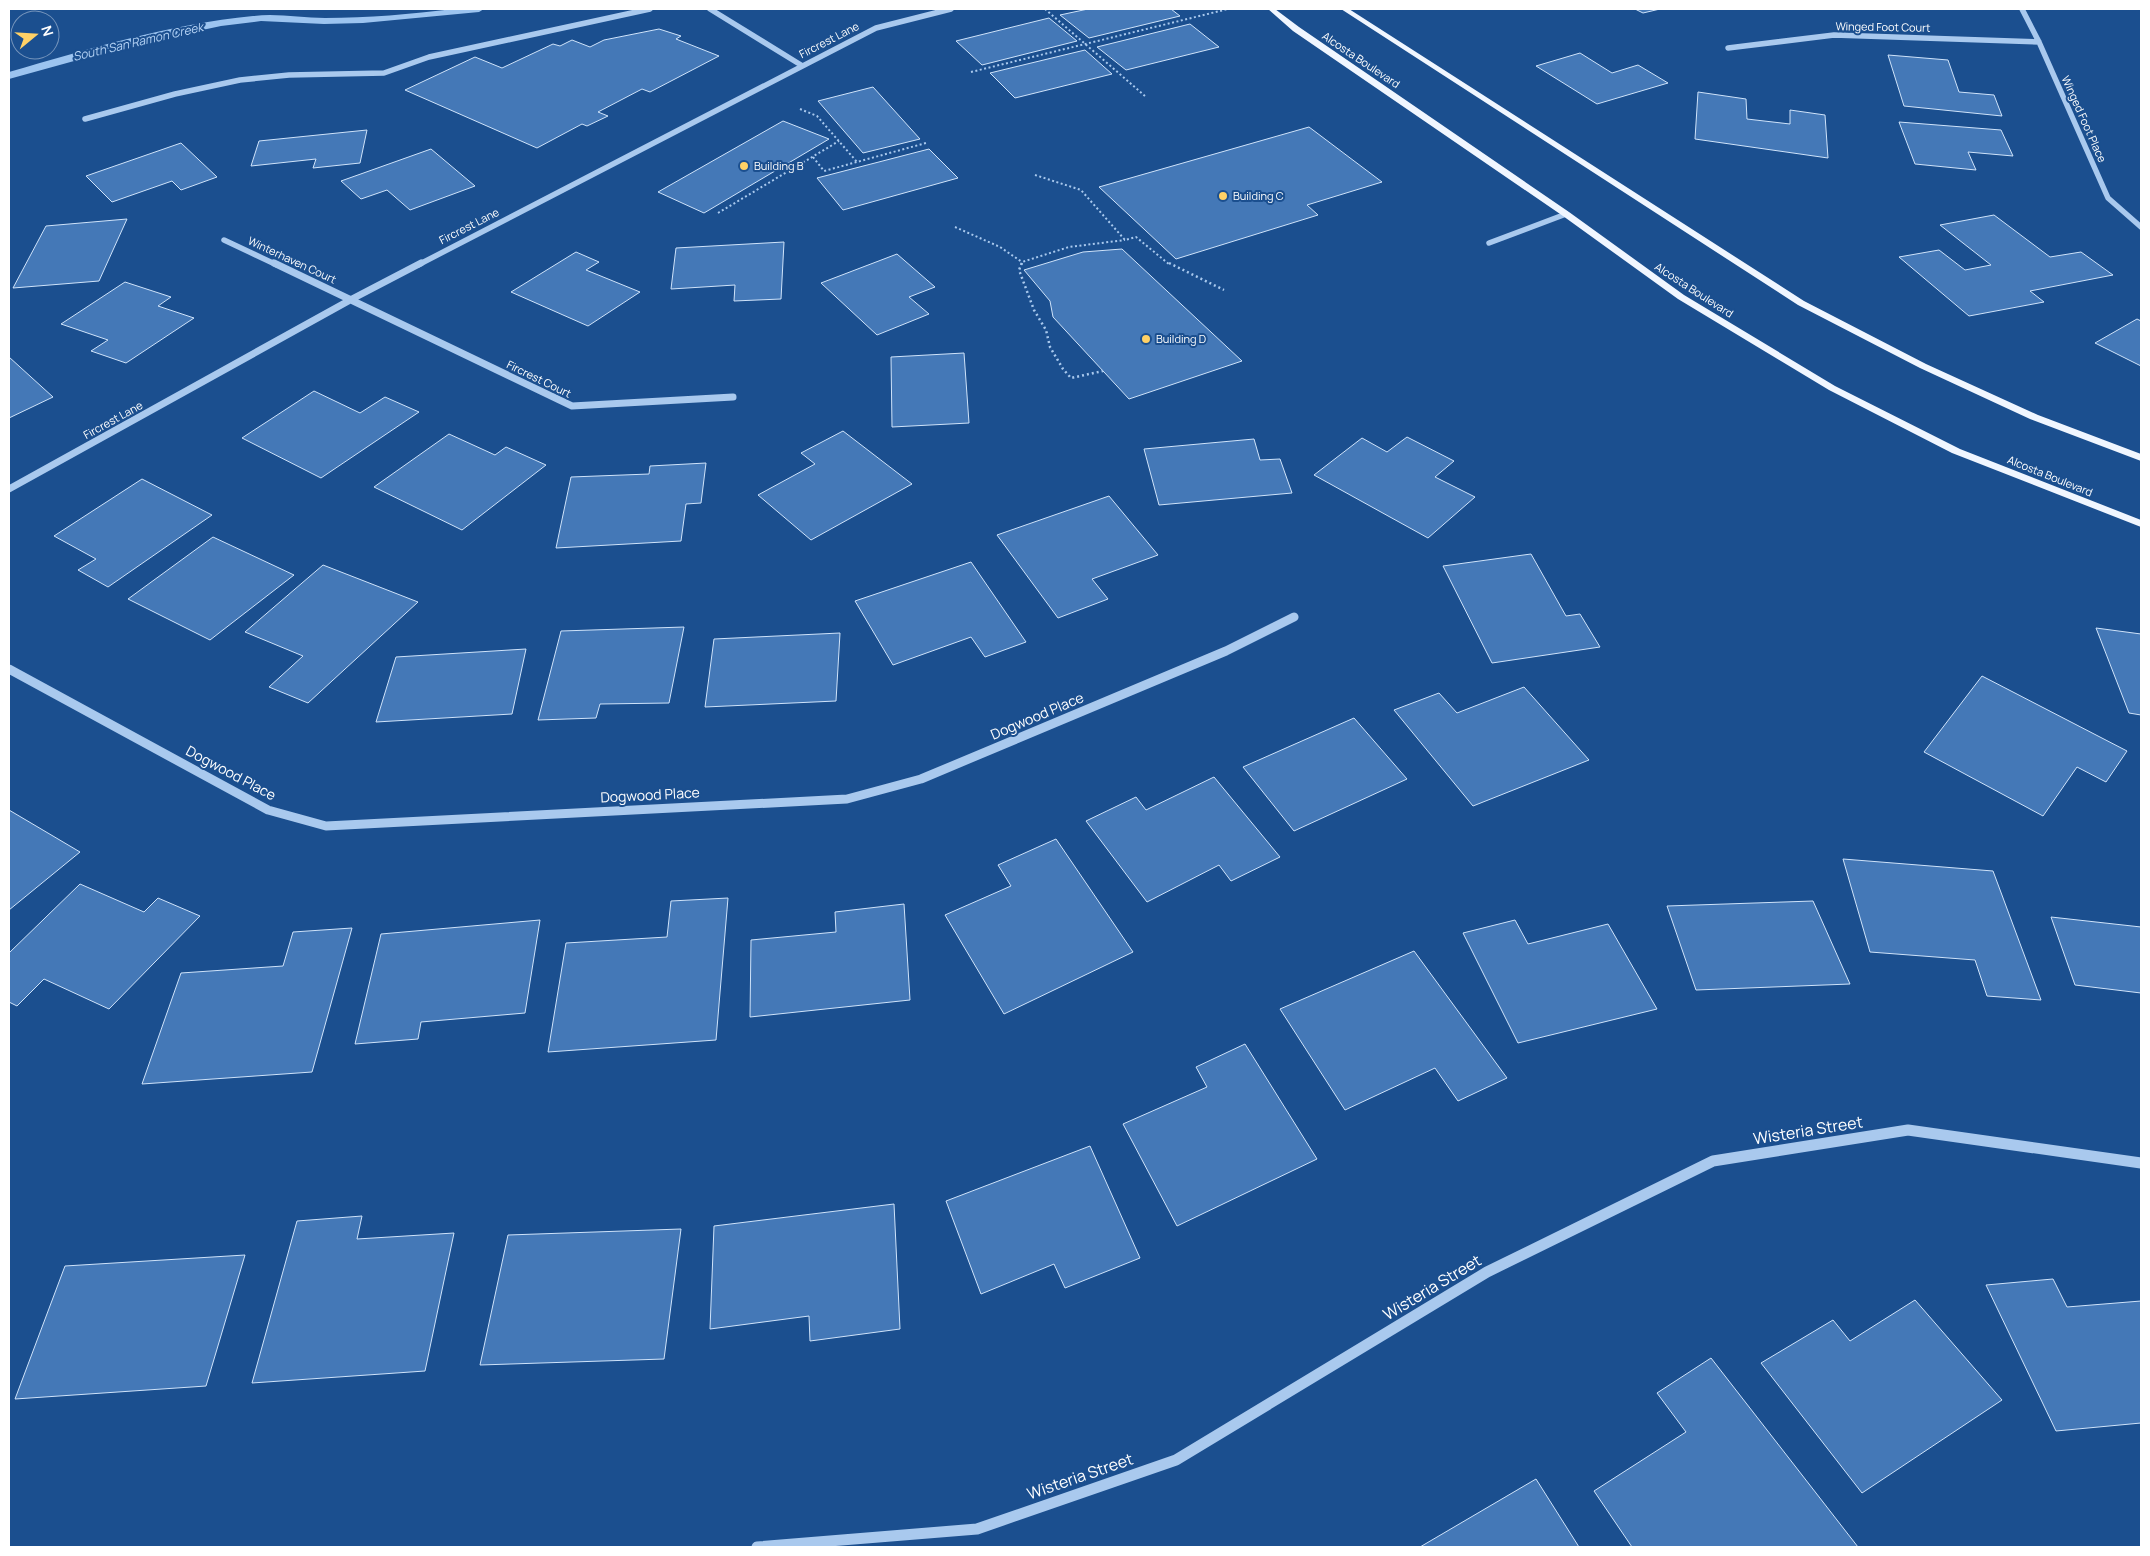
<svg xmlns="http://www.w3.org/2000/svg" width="2150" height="1556" font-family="Manrope,sans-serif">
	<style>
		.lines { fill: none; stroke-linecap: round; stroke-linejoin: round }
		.stream { fill: #9cc4f0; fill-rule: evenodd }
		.building { fill: #4478b7; stroke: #cfe3fa }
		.path-far1 { stroke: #a9c9ee; stroke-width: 2; stroke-dasharray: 2 2.5; stroke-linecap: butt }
		.path { stroke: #a9c9ee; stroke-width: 2.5; stroke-dasharray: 2 3; stroke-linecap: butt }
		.minor-far3 { stroke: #a9c9ee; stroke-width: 5.5 }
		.minor-far2 { stroke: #a9c9ee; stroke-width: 7 }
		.minor-far1 { stroke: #a9c9ee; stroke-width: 9 }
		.minor { stroke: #a9c9ee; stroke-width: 11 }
		.major { fill: #f0f6ff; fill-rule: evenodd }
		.poi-dot { fill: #ffd166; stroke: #1b4f8f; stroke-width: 2 }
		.labels { text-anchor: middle; stroke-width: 4; stroke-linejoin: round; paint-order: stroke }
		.far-street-label { font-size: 11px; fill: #fff; stroke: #1b4f8f }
		.far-poi-label { font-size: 11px; fill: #fff; stroke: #1b4f8f; text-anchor: start }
		.far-water-label { font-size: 12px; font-style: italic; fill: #b5d3f5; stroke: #1b4f8f }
		.street-label { font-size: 14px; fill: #fff; stroke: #1b4f8f }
		.near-street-label { font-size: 16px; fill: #fff; stroke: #1b4f8f }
	</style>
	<rect width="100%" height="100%" fill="#1b4f8f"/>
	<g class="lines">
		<path class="stream" d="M454,9H484L479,12L363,23L324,24L261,21L221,26L132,45L9,79V72C89,49 169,24 253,16C277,13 301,18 325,18C368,18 411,14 454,9Z"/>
	</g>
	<path class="building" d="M1088,9H1171L1180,16L1089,38L1060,15Z
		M1635,9H1660L1643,13Z
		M1049,18L1077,41L982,65L956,41Z
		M1190,24L1219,47L1126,70L1097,47Z
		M659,29L681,36L676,39L719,56L650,92L642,89L598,112L608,116L587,126L582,124L537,148L405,90L475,57L502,68L553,44L560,46L572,40L590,47L604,40Z
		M1085,50L1112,74L1015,98L990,73Z
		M1580,53L1612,73L1638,65L1668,83L1597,104L1536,66Z
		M1888,55L1948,60L1959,92L1994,95L2002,116L1904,106Z
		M873,87L920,139L863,153L818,101Z
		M1698,92L1746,99L1747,119L1790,124V110L1825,115L1828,158L1695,139Z
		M783,121L829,139L704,213L658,192Z
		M1899,122L2001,130L2013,156L1968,152L1976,170L1915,164Z
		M1309,127L1382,182L1307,205L1318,215L1176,259L1099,187Z
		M367,130L360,163L313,168L316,159L251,166L259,141Z
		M181,143L217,177L181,190L172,181L112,202L86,176Z
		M431,149L475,186L410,210L387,190L361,199L341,181Z
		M929,149L958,178L843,210L817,178Z
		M1994,215L2050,257L2081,252L2113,275L2030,291L2044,302L1969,316L1899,257L1939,250L1965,270L1991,265L1940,225Z
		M127,219L99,281L13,288L46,226Z
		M784,242L781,299L734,301L735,285L671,289L676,248Z
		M1122,249L1242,361L1129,399L1053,317L1050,301L1024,270L1083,252Z
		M576,252L599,262L586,270L640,292L588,326L511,292Z
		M897,254L935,287L909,297L929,314L877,335L821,283Z
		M125,282L171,297L158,306L194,318L126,363L91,351L108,340L61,324Z
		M2137,319L2141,321V366L2095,343Z
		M964,353L969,423L892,427L891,357Z
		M9,357L53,397L9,418Z
		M314,391L360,413L385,397L419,412L321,478L242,438Z
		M843,431L912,484L811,540L758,495L815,464L801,453Z
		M449,434L495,455L506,447L546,465L462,530L374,487Z
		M1407,437L1454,461L1435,477L1475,497L1428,538L1314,475L1362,438L1387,452Z
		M1254,439L1260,460L1280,459L1292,493L1159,505L1144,449Z
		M706,463L701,503L686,504L681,541L556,548L571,477L649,474L650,466Z
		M142,479L212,515L108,587L78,570L96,559L54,536Z
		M1109,496L1158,555L1092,579L1108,599L1058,618L997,535Z
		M213,537L294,575L210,640L128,599Z
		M1531,554L1566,616L1580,614L1600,647L1492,663L1443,566Z
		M971,562L1026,642L985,657L971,637L893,665L855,601Z
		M323,565L418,602L308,703L269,687L303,656L245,632Z
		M684,627L669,703L600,704L596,718L538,720L561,631Z
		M2096,628L2141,634V715L2129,713Z
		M840,633L836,701L705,707L714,639Z
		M526,649L512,714L376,722L396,657Z
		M1982,676L2127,751L2106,782L2077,767L2043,816L1924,752Z
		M1524,687L1589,760L1473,806L1394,710L1439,693L1457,713Z
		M1354,718L1407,779L1294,831L1243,767Z
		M1214,777L1280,857L1231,881L1219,865L1147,902L1086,821L1136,797L1146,810Z
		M9,810L80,852L9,910Z
		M1056,839L1133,952L1004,1014L945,915L1011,886L998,865Z
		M1843,859L1993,871L2041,1000L1987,996L1975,960L1870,952Z
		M80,884L144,912L158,898L200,916L109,1009L44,979L17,1006L9,1002V953Z
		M728,898L716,1040L548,1052L566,943L667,937L671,901Z
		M1813,901L1850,984L1696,990L1667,906Z
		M904,904L910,1000L750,1017L751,940L836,932L835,912Z
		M2051,917L2141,927V993L2075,985Z
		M540,920L525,1013L421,1022L418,1039L355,1044L381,934Z
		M1515,920L1528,944L1608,924L1657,1009L1518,1043L1463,933Z
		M352,928L312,1072L142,1084L181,973L283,966L293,932Z
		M1414,951L1507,1078L1458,1101L1435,1068L1345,1110L1280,1009Z
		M1245,1044L1317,1159L1177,1226L1123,1124L1207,1087L1196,1067Z
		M1090,1146L1140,1258L1065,1288L1054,1264L981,1294L946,1201Z
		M894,1204L900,1329L810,1341L809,1316L710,1329L714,1226Z
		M362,1216L357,1239L454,1233L425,1371L252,1383L297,1221Z
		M681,1229L664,1359L480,1365L508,1235Z
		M245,1255L206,1386L15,1399L65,1266Z
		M2053,1279L2067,1307L2141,1301V1423L2056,1431L1986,1285Z
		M1915,1300L2002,1400L1862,1493L1761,1363L1833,1320L1850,1341Z
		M1711,1358L1858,1547H1632L1594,1491L1686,1432L1657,1393Z
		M1536,1479L1579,1547H1420Z"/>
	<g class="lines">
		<path class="path-far1" d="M1045,9L1145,96
			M971,72L1228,9
			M800,109L817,116L857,162
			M813,157L824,171L926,143
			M1035,175L1081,190L1125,240L1136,237L1170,265
			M718,213L839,141
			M955,227L1000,247L1022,262
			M1021,265L1022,262L1069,247L1125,240"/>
		<path class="path" d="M1022,263L1019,270L1034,310L1046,330L1050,347L1063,369L1071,378L1103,371
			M1169,263L1224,290"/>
		<path class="minor-far3" d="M710,9L801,65
			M2022,9L2039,42L2108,198L2141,227
			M1728,48L1834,35L2039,42
			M85,119L175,94L240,80L289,75L384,73L429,57L650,9
			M224,240L277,265
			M1489,243L1566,214
			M418,265L876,28L951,9"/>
		<path class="minor-far2" d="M274,263L572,406L733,397
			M9,489L352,299L421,263"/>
		<path class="minor-far1" d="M9,669L268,810L326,826L847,799L921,779L1226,651L1294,617"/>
		<path class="minor" d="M757,1547L977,1529L1176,1460L1487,1272L1713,1161L1908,1130L2141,1163"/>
		<path class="major" d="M1268,9H1275L1299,27L1569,212L1684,295L1835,386L1960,449L2141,520V527L1952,453L1829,390L1678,299L1563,216L1293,31Z
			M1341,9H1349L1804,301L1926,364L2038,415L2141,454V461L2030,419L1920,368L1798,305Z"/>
	</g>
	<g class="poi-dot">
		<circle cx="744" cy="166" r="5"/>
		<circle cx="1223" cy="196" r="5"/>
		<circle cx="1146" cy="339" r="5"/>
	</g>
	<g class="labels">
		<g class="far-street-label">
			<text transform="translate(1883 27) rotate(1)" y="4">Winged Foot Court</text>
			<text transform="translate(829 40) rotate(-27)" y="4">Fircrest Lane</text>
			<text transform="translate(1361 60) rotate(34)" y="4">Alcosta Boulevard</text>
			<text transform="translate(2084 119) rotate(66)" y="4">Winged Foot Place</text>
			<text transform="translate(469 226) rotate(-27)" y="4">Fircrest Lane</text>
			<text transform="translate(292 260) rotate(25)" y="4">Winterhaven Court</text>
			<text transform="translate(1694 290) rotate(33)" y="4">Alcosta Boulevard</text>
			<text transform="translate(539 379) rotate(26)" y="4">Fircrest Court</text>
			<text transform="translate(113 420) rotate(-29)" y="4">Fircrest Lane</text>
			<text transform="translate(2050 476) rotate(22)" y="4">Alcosta Boulevard</text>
		</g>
		<g class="far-poi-label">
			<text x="754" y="170">Building B</text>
			<text x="1233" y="200">Building C</text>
			<text x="1156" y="343">Building D</text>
		</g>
		<g class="far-water-label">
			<text transform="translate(138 42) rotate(-13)" y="4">South San Ramon Creek</text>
		</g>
		<g class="street-label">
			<text transform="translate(1037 716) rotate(-23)" y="5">Dogwood Place</text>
			<text transform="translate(231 773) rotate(28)" y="5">Dogwood Place</text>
			<text transform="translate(650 795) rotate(-3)" y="5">Dogwood Place</text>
		</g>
		<g class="near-street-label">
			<text transform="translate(1808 1130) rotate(-9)" y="6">Wisteria Street</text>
			<text transform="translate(1432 1287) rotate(-31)" y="6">Wisteria Street</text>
			<text transform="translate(1080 1476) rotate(-19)" y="6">Wisteria Street</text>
		</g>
	</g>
	<rect width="2150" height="1556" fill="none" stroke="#ffffff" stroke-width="20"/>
	<g transform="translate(35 35) rotate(72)"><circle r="24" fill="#1b4f8f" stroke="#7695bc"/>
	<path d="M0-4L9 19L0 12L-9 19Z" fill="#ffd166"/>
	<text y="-8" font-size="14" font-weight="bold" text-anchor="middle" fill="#ffffff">N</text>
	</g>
</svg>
